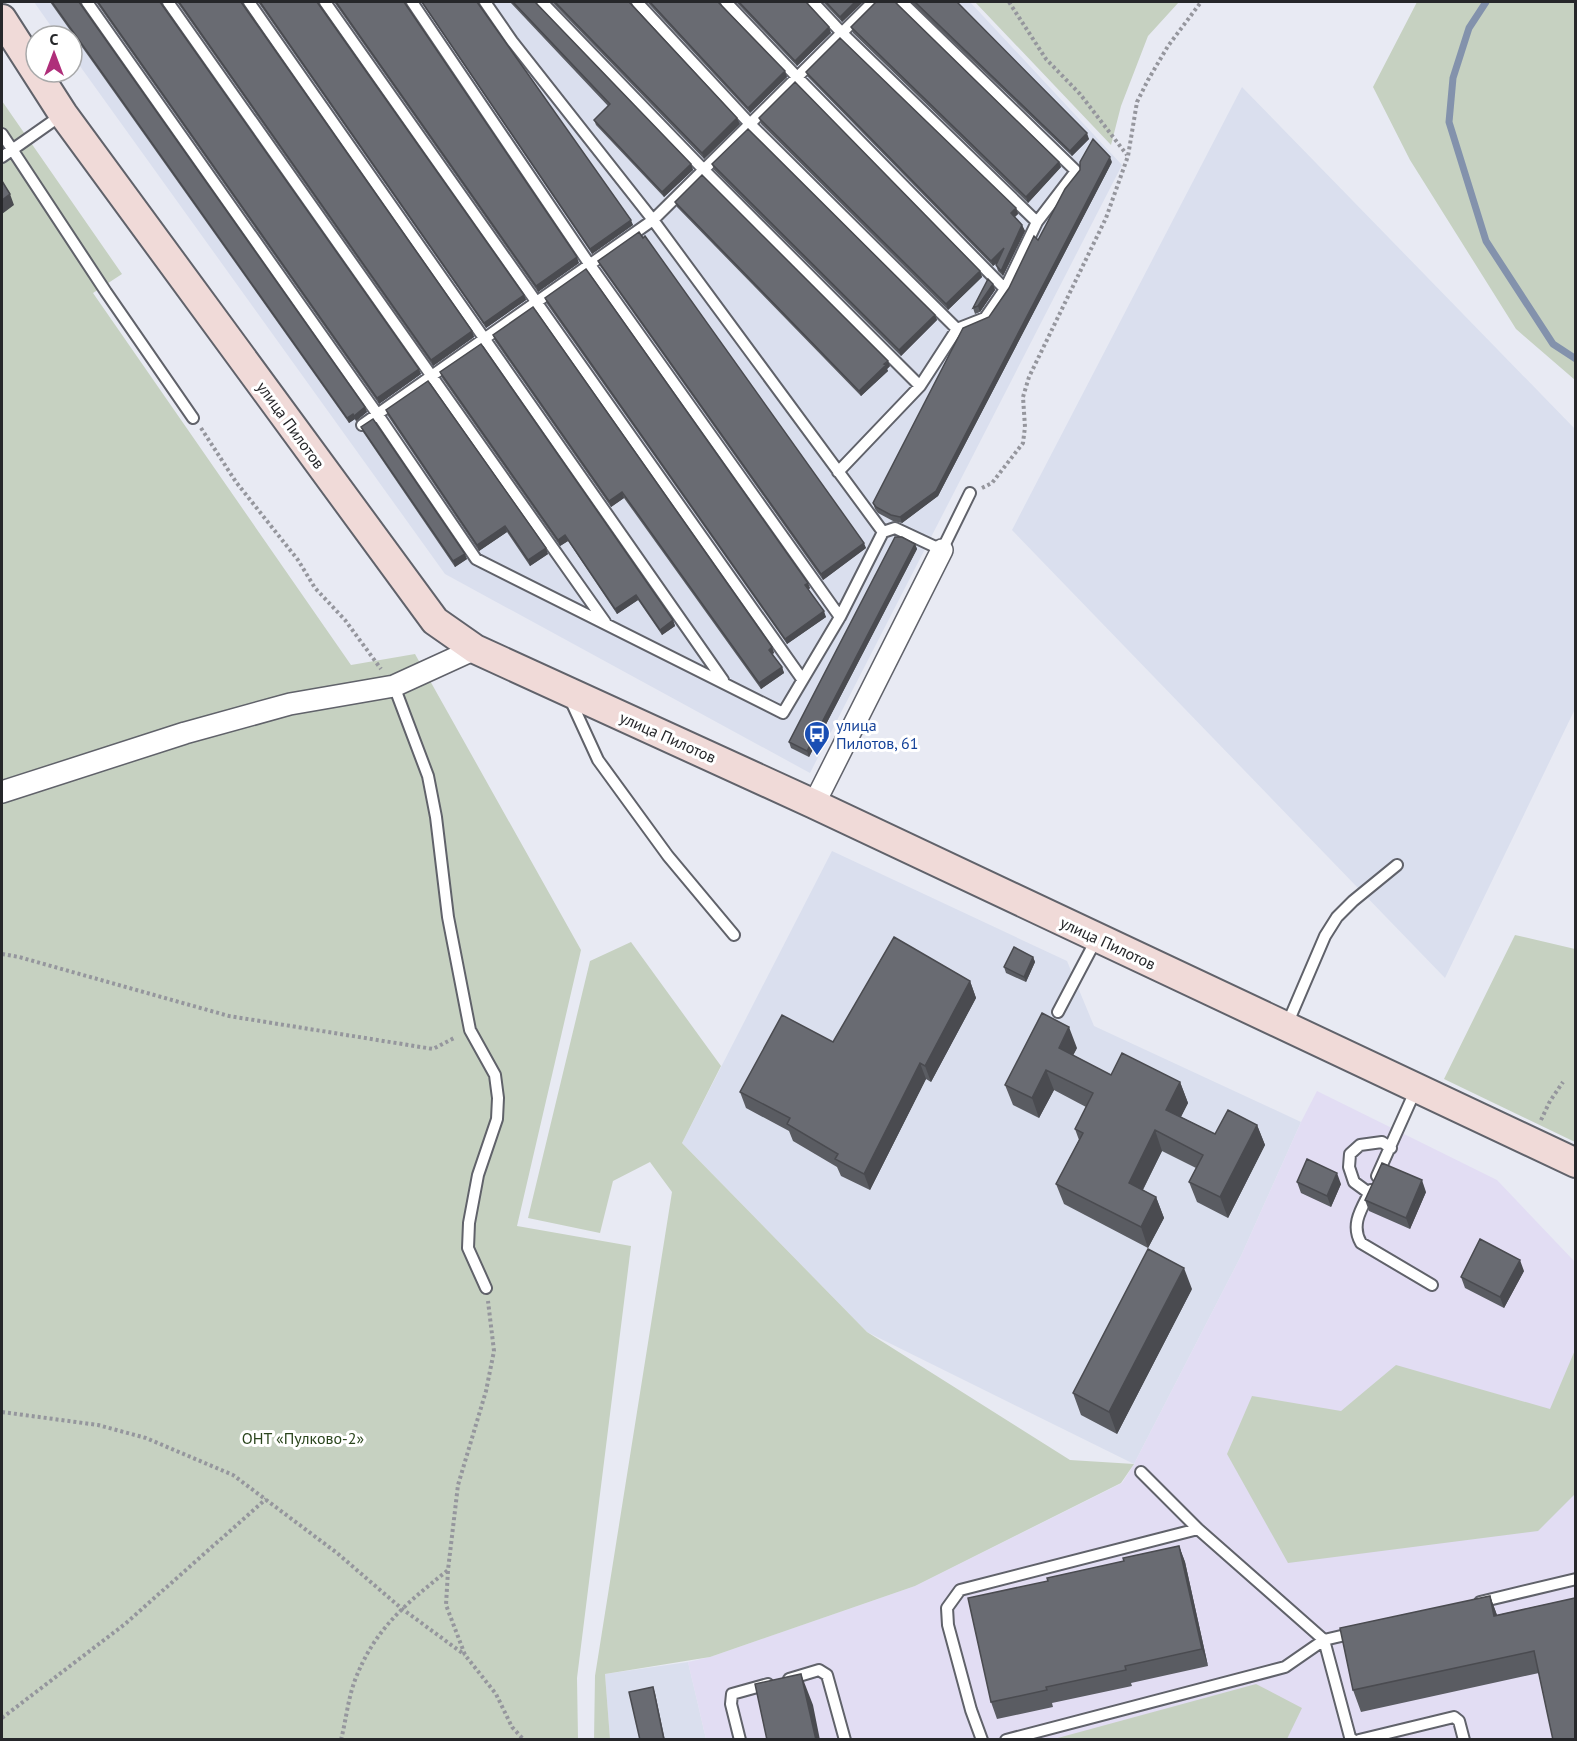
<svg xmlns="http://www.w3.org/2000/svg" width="1577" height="1741" font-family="'PT Sans',sans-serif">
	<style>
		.built { fill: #dadfee }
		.education { fill: #e2ddf3 }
		.green { fill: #c6d1c1 }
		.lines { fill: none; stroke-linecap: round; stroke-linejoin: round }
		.stream { stroke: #8392ac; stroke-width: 7 }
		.lane-casing { stroke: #60626a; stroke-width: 14 }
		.street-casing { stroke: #60626a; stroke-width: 24 }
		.secondary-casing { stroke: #60626a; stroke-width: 32 }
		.path { stroke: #95969d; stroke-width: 4; stroke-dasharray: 3 3; stroke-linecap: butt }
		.lane { stroke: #fff; stroke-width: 10 }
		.street { stroke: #fff; stroke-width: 21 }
		.secondary { stroke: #f0dad8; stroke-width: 28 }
		.wall { fill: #5a5c62 }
		.shaded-wall { fill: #4a4b50 }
		.building { fill: #696b72; stroke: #4a4b50; stroke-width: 1.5 }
		.labels { text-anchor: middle; stroke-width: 6; stroke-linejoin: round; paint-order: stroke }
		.street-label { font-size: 16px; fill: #26272a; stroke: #fff }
		.transit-label { font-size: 16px; fill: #164399; stroke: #fff; text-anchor: start }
		.park-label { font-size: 16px; fill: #2a451c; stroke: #fff }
	</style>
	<rect width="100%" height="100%" fill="#e8eaf3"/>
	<path class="built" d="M34,2H970L1122,165L810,773L445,574L72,55V36H58Z
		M1242,87L1575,429V709L1445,978L1012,530Z
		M832,851L1067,961L1094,1026L1301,1122L1241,1256L1134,1464L867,1332L682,1143Z
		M688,1662L706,1739H610L605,1674Z"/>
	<path class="education" d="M1317,1091L1497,1180L1575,1262V1739H706L688,1662L710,1657L915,1586L1122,1483L1134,1464L1241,1256L1301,1122Z"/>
	<path class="green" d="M975,2H1179L1148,36L1121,106L1111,145Z
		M1417,2H1575V380L1516,329L1410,160L1373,87Z
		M2,101L122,274L93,293L351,665L415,654L581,950L517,1226L631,1246L577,1678L578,1739H2Z
		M1515,935L1575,949V1142L1444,1079Z
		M631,942L721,1066L682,1143L867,1332L1070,1460L1134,1464L1121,1483L915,1586L710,1657L605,1674L610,1739L594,1740L595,1676L672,1192L650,1162L613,1181L600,1233L528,1218L590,961Z
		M1575,1350V1494L1538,1531L1288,1563L1227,1454L1252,1396L1341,1411L1396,1365L1550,1409Z
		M1256,1684L1302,1708L1287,1739H1054Z"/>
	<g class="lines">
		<path class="stream" d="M1486,2L1469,28L1453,78L1449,122L1486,241L1553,344L1576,359"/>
		<defs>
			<path id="lane" d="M87,2L378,415L476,559L783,713L840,617L883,532L653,220L512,41L485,2
				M168,2L605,622
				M249,2L723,680
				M325,2L802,679
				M412,2L590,265L840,617
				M542,2L704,170L920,386
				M637,2L750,124L957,329
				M726,2L797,77L1005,289
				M813,2L841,32L1037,222
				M2,134L106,292L193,418
				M2,157L63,114
				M362,425L653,220L873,2
				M838,472L920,386L957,329L985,318L1005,289L1037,222L1076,171L902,2
				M883,532L895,528L942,550L970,493
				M394,686L428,776L436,817L448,917L470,1030L495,1075L498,1098L497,1119L478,1175L469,1223L468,1248L486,1288
				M570,699L598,760L668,856L734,935
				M1058,1012L1097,938
				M1286,1027L1325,936L1337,917L1353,901L1397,865
				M1377,1176L1416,1089
				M1371,1190C1362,1208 1350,1224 1361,1243L1432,1285
				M1369,1193L1354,1182L1349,1167L1350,1154L1360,1145L1382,1142L1391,1148
				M1141,1472L1198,1529L1324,1640L1350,1737L1353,1740
				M1480,1602L1576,1579
				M789,1679L819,1670L827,1675L845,1740
				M740,1740L731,1704L732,1694L768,1684
				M982,1740L971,1710L948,1625L947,1608L960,1590L1198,1529
				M1006,1740L1285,1667L1324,1640L1354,1633
				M1359,1740L1454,1717L1459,1721L1464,1740"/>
			<path id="street" d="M2,792L185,733L290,704L394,686L475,649
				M814,804L942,550"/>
			<path id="secondary" d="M2,19L63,114L435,621L475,649L814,804L1576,1163"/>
		</defs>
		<use href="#lane" class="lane-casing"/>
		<use href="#street" class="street-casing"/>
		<use href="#secondary" class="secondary-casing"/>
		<path class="path" d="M1009,2L1046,59L1080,94L1127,155
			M201,428L236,482L298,560L315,588L345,620L381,669
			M982,488L992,483L1023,443L1025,427L1023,397L1029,377L1106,218L1128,156L1137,102L1148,80L1168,46L1201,2
			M2,954L19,957L229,1016L433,1049L456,1037
			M1541,1120L1550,1101L1563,1082
			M2,1412L98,1425L146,1438L233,1475L337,1553L401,1608L465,1655
			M448,1571L446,1605L465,1655L496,1694L512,1727L524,1740
			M2,1718L125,1624L266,1499
			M341,1740C346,1720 348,1699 355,1680C375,1628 406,1604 448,1570L458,1485L486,1391L494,1351L488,1301"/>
		<use href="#lane" class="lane"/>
		<use href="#street" class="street"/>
		<use href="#secondary" class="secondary"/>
	</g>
	<path class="wall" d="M50,2H80L367,412L356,421L355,419L349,423Z
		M96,2H162V3L421,374L379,404Z
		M177,2H243V3L472,331L474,337L433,366Z
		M258,2H319V3L524,295L526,300L486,328Z
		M334,2H405L579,263L538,292Z
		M421,2H478L633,225L592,254Z
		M510,2H535L691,164L693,170L664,197L596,125L594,120L608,106Z
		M552,2H630L740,124L704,159Z
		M647,2H719L787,77L750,113Z
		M736,2H806L831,33L797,66Z
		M823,2H863L842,22Z
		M876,2H895L1061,167L1028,203L853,33L851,27Z
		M911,2H957L1089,139L1072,156Z
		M806,72L1016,208L1018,214L1014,217L1022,225L1025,231L1003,276L998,271L996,265L997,263L993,266L808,77Z
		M759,118L980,271L982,277L948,310L761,124Z
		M1112,162L938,496L902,523L893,521L878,513L875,509L873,503L989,317L1009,288L1038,240Z
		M712,164L935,315L937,320L901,356L714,170Z
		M675,202L890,366L887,369L888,371L861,396L677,207Z
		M643,238L866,548L823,580L600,266L598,261Z
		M993,284L995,290L980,312L975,314L973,308Z
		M545,298L810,588L808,590L826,617L787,644L547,304Z
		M493,335L772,647L774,653L772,654L782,667L784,673L761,689L624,498L611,507L495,341Z
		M440,372L673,620L675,626L662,635L638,600L617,614L568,541L560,546L442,378Z
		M386,410L548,554L530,566L507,532L479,551L388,416Z
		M361,427L467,559L455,567L363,432Z
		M915,544L917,549L809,757L791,748L789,742Z
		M1033,957L1035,962L1026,982L1006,973L1004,967Z
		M970,981L976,998L931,1082L926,1079L870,1190L841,1176L837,1167L793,1141L789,1131L746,1108L740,1092L833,1042Z
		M1077,1048L1073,1055L1111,1075L1180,1082L1188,1103L1181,1117L1215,1134L1257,1125L1265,1145L1228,1218L1197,1202L1189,1182L1196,1168L1162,1151L1143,1190L1156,1197L1164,1218L1148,1248L1064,1204L1056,1184L1079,1140L1075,1129L1086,1107L1054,1090L1039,1118L1013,1105L1005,1085Z
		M1297,1182L1341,1184L1331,1207L1301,1193Z
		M1426,1192L1410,1229L1369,1211L1365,1200Z
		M1524,1271L1504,1308L1465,1288L1461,1277Z
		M1192,1289L1117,1434L1081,1415L1073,1393Z
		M1179,1546L1185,1562L1208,1666L1131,1683L1132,1686L1052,1703L1053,1707L997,1719L991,1702L1048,1581L1124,1561Z
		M1490,1596L1497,1615L1575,1598L1539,1673L1361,1712L1353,1690Z"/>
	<path class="shaded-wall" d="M855,2H863L842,22L840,17Z
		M829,27L831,33L797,66L795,61Z
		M785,71L787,77L750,113L748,108Z
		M737,118L740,124L704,159L702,153Z
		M1087,133L1089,139L1072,156L1070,151Z
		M1110,157L1112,162L938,496L902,523L900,517Z
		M1059,162L1061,167L1028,203L1026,197Z
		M691,164L693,170L664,197L662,192Z
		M10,194L14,205L2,214V200Z
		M1016,208L1018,214L1013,219L1011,213Z
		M631,220L633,225L592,254L590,249Z
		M1022,225L1025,231L1003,276L1001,271Z
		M1004,248L1006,254L993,266L991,261Z
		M577,257L579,263L538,292L536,286Z
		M980,271L982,277L948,310L946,304Z
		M993,284L995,290L980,312L978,306Z
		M524,295L526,300L486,328L484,323Z
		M935,315L937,320L901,356L899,350Z
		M472,331L474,337L433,366L431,360Z
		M888,361L890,366L887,369L888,371L861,396L859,391Z
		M419,369L421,374L379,404L377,398Z
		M365,407L367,412L356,421L354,416Z
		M353,414L355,419L349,423L347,418Z
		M622,492L624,498L611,507L609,501Z
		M505,526L507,532L479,551L477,545Z
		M565,535L568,541L560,546L558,540Z
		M864,543L866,548L823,580L821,574Z
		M915,544L917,549L809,757L807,751Z
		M546,548L548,554L530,566L528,560Z
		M465,554L467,559L455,567L453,561Z
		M808,583L810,588L807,591L805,585Z
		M636,595L638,600L617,614L615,609Z
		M824,611L826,617L787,644L785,639Z
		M673,620L675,626L662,635L660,630Z
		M772,647L774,653L771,655L769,650Z
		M782,667L784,673L761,689L759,683Z
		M1033,957L1035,962L1026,982L1024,977Z
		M970,981L976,998L931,1082L925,1066Z
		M1069,1027L1077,1048L1066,1069L1059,1048Z
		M920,1063L926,1079L870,1190L864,1174Z
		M1046,1070L1054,1090L1039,1118L1032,1098Z
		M1180,1082L1188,1103L1174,1130L1166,1110Z
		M1257,1125L1265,1145L1228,1218L1220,1197Z
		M1155,1130L1162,1151L1136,1203L1129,1183Z
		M1337,1173L1341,1184L1331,1207L1327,1196Z
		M1422,1180L1426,1192L1410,1229L1406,1218Z
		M1156,1197L1164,1218L1148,1248L1141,1227Z
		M1520,1260L1524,1271L1504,1308L1500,1297Z
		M1184,1268L1192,1289L1117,1434L1109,1412Z
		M1179,1546L1185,1562L1208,1666L1202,1649Z
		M1490,1596L1498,1618L1494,1616Z
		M801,1674L813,1705L820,1740H816Z
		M653,1687L655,1693L665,1740H664Z"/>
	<path class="building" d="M52,2H79L365,407L354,416L353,414L347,418Z
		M98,2H160L419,369L377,398Z
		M179,2H241L472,331L431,360Z
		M260,2H317L524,295L484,323Z
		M336,2H404L577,257L536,286Z
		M422,2H477L631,220L590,249Z
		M513,2H535L691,164L662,192L594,120L610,104Z
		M555,2H629L737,118L702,153Z
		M650,2H718L785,71L748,108Z
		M739,2H806L829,27L795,61Z
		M826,2H855L840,17Z
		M876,2H895L1059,162L1026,197L851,27Z
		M915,2H957L1087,133L1070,151Z
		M840,38L1016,208L1011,213L1022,225L1001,271L996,265L1004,248L991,261L806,72Z
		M795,82L980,271L946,304L759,118Z
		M748,129L935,315L899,350L712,164Z
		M1093,139L1110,157L936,491L900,517L891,515L876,507L873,503L963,328L989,317L1009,288L1034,236L1038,240L1065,189L1080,170V162Z
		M702,175L888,361L884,364L886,365L859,391L675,202Z
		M2,181L10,194L2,200Z
		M639,232L643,238L645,236L864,543L821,574L598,261Z
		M586,269L808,583L805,585L824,611L785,639L545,298Z
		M988,279L993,284L978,306L973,308Z
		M533,307L772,647L769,650L782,667L759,683L622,492L609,501L493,335Z
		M481,344L673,620L660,630L636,595L615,609L565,535L558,540L440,372Z
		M428,381L546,548L528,560L505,526L477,545L386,410Z
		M373,419L465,554L453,561L361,427Z
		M895,537H902L915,544L807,751L789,742Z
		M894,937L970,981L925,1066L920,1063L864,1174L835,1159L838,1154L787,1124L790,1118L740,1092L782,1015L833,1042Z
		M1014,947L1033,957L1024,977L1004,967Z
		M1042,1013L1069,1027L1059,1048L1111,1075L1122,1053L1180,1082L1166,1110L1215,1134L1228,1110L1257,1125L1220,1197L1189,1182L1203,1155L1155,1130L1129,1183L1156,1197L1141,1227L1056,1184L1083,1133L1075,1129L1093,1093L1046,1070L1032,1098L1005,1085Z
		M1307,1159L1337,1173L1327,1196L1297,1182Z
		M1382,1163L1422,1180L1406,1218L1365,1200Z
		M1480,1239L1520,1260L1500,1297L1461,1277Z
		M1148,1249L1184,1268L1109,1412L1073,1393Z
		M1179,1546L1202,1649L1125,1666L1126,1670L1046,1687L1047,1690L991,1702L968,1598L1048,1581L1047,1578L1124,1561L1123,1558Z
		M1490,1596L1494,1616L1575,1598V1740H1553L1534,1651L1353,1690L1340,1628Z
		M801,1674L816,1740H767L755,1684Z
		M653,1687L664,1740H640L629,1692Z"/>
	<defs>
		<symbol id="bus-pin" viewBox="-11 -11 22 30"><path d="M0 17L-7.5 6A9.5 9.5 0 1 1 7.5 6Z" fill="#1a4fb4" stroke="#fff"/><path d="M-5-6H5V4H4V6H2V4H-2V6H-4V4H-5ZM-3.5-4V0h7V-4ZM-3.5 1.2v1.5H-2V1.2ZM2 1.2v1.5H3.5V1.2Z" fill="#fff"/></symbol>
	</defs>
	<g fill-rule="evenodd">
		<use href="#bus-pin" x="802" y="719" width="30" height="40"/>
	</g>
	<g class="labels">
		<g class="street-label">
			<text transform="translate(291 425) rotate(54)" y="6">улица Пилотов</text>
			<text transform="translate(668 737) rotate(24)" y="6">улица Пилотов</text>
			<text transform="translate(1108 943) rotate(25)" y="6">улица Пилотов</text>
		</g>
		<g class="transit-label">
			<text x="836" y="731">улица<tspan x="836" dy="18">Пилотов, 61</tspan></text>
		</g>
		<g class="park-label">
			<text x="303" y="1444">ОНТ «Пулково-2»</text>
		</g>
	</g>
	<rect width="1577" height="1741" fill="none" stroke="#26272a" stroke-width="6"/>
	<g transform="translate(54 54)"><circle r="28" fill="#ffffff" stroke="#a8a9aa" stroke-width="1.5"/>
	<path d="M0-4.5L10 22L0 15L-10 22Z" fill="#af2e7a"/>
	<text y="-9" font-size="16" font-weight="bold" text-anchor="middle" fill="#26272a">С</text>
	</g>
</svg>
